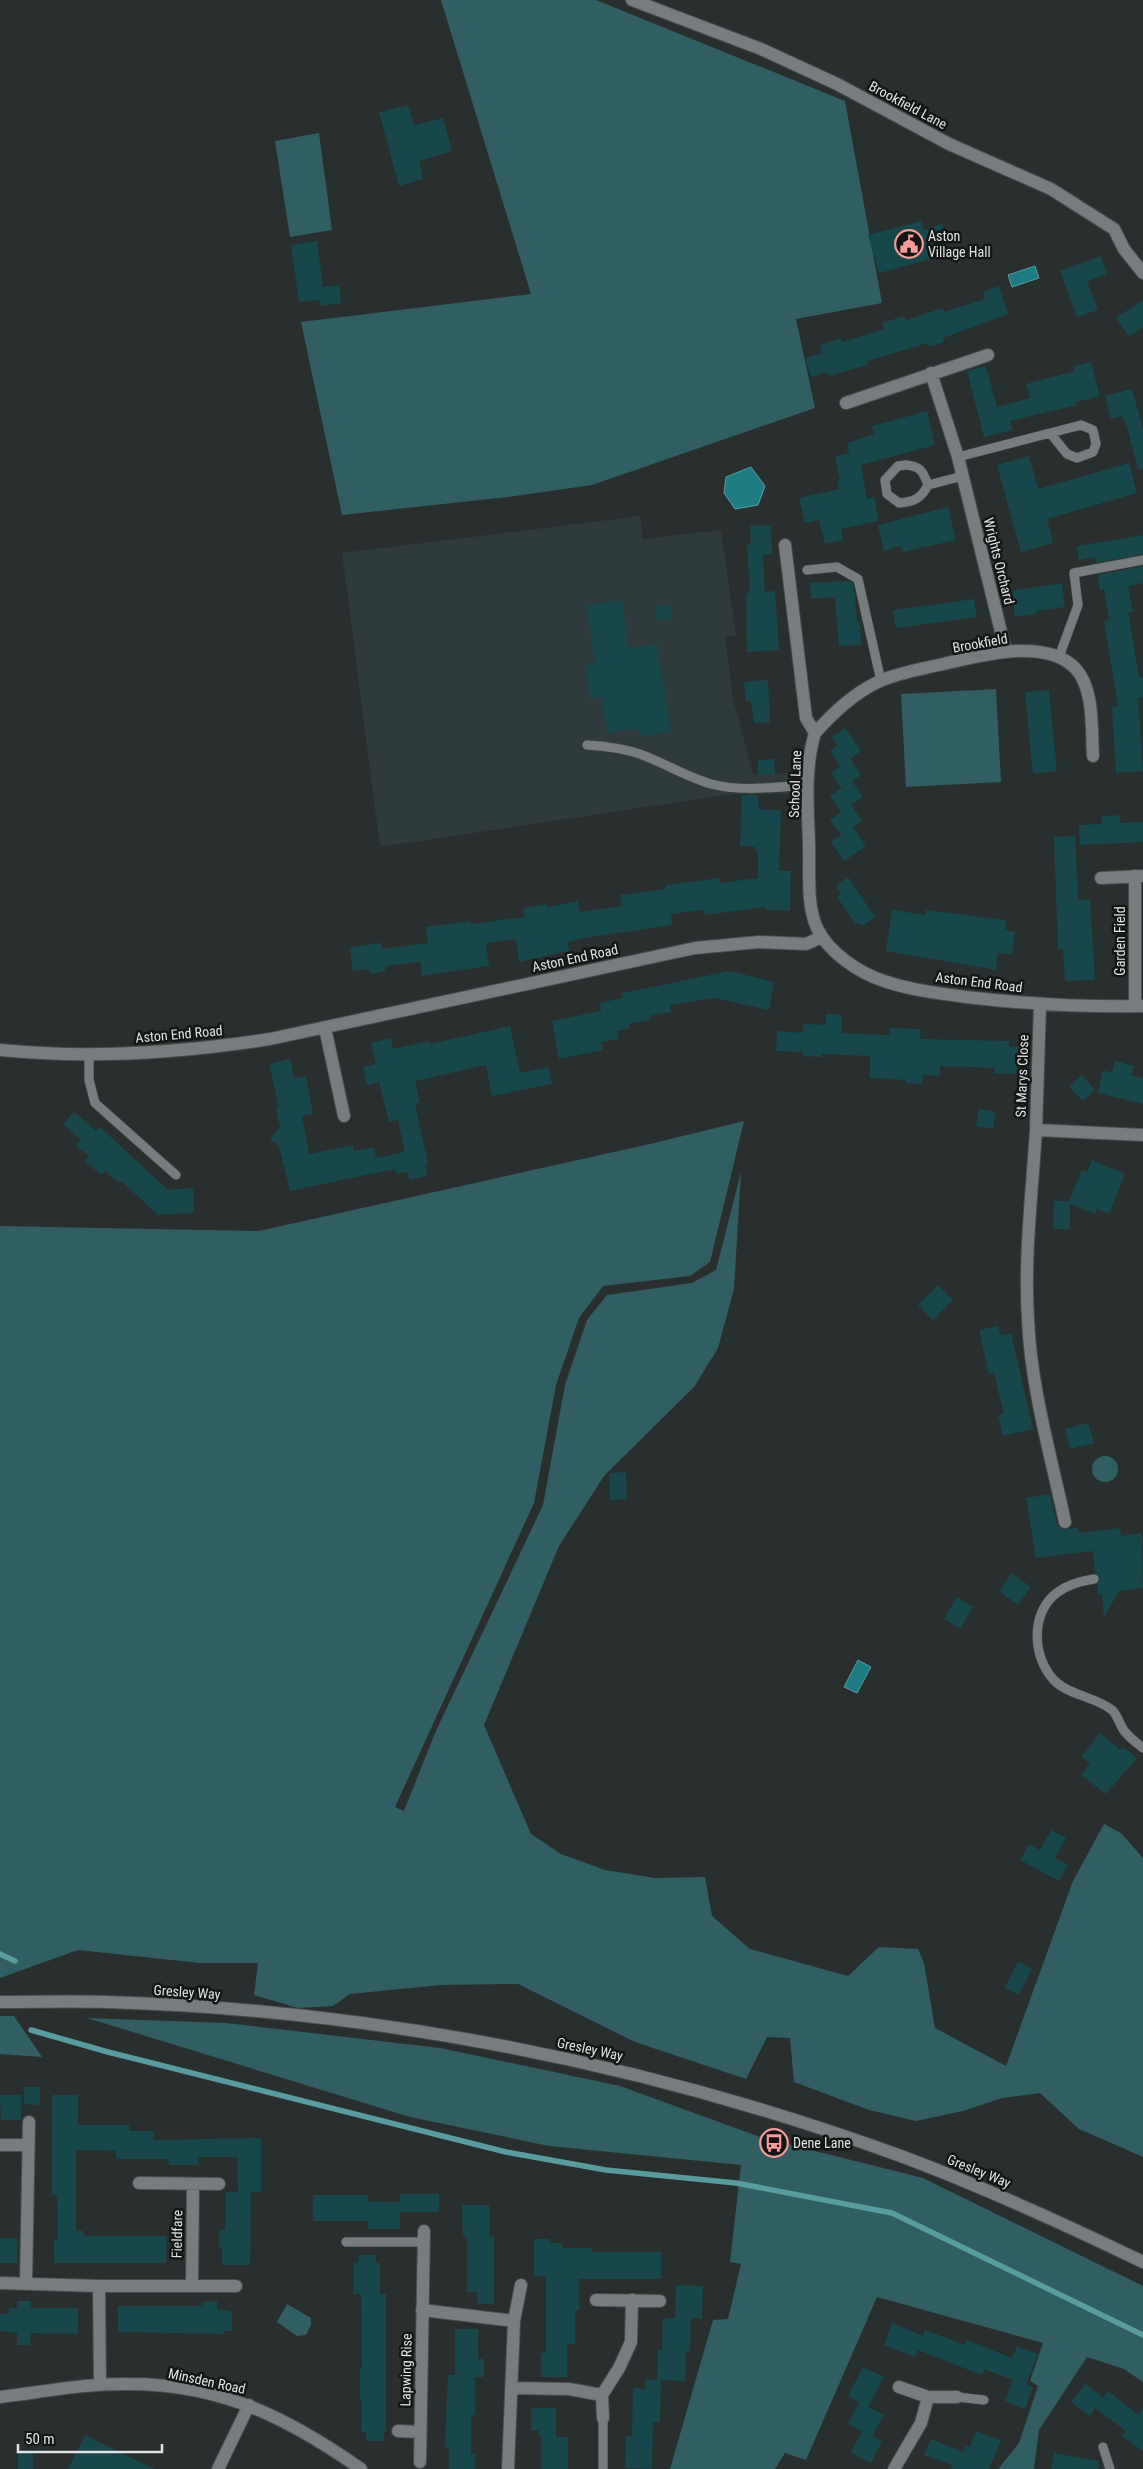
<svg xmlns="http://www.w3.org/2000/svg" width="1143" height="2469" font-family="'Roboto Condensed',sans-serif">
	<style>
		.built { fill: #2e3a3b }
		.green { fill: #315e62 }
		.water { fill: #1e7d83; stroke: #589ca0 }
		.lines { fill: none; stroke-linecap: round; stroke-linejoin: round }
		.stream { stroke: #589ca0; stroke-width: 5.5 }
		.building { fill: #17474a }
		.lane-casing { stroke: #484c4c; stroke-width: 10 }
		.street-casing { stroke: #484c4c; stroke-width: 14 }
		.secondary-casing { stroke: #484c4c; stroke-width: 14 }
		.lane { stroke: #777d7e; stroke-width: 9 }
		.street { stroke: #777d7e; stroke-width: 12 }
		.secondary { stroke: #777d7e; stroke-width: 12 }
		.labels { text-anchor: middle; stroke-width: 5; stroke-linejoin: round; paint-order: stroke }
		.street-label { font-size: 14px; fill: #e0e3e3; stroke: #141616 }
		.poi-label { font-size: 14px; fill: #e0e3e3; stroke: #141616; text-anchor: start }
	</style>
	<rect width="100%" height="100%" fill="#292f2f"/>
	<path class="built" d="M640,516L643,539L721,530L736,636L725,637L733,698L753,774L792,773L793,794H733L380,847L342,553Z"/>
	<path class="green" d="M441,0H596L845,101L882,303L796,319L815,408L592,485L508,497L342,515L301,322L531,294Z
		M319,133L332,230L290,237L275,141Z
		M996,689L1001,782L906,787L901,694Z
		M744,1121L710,1262L690,1276L603,1286L579,1318L556,1385L534,1503L395,1807L404,1811L435,1733L543,1505L565,1385L587,1320L607,1295L692,1283L716,1270L741,1172L734,1289L718,1348L694,1387L604,1476L559,1546L484,1725L531,1834L561,1854L605,1870L655,1878L705,1877L712,1916L750,1949L848,1976L879,1947L918,1949L924,1963L935,2028L1006,2066L1073,1881L1104,1824L1121,1833L1143,1858V2157L1079,2129L1040,2093L1002,2098L963,2111L916,2121L869,2110L794,2082L790,2038L767,2037L746,2079L635,2042L518,1984L441,1985L350,1994L333,2006L298,2008L254,1995L258,1963H200L78,1950L0,1978V1226L259,1231L650,1144Z
		M1092 1469a13 13 0 1 1 26 0a13 13 0 1 1-26 0Z
		M0,2016H14L42,2057L0,2054Z
		M87,2018L226,2023L440,2048L620,2086L763,2138L923,2178L1143,2286V2382L1124,2369L1087,2357L1039,2430L1034,2469H998L1019,2443L1038,2386L1030,2381L1043,2343L877,2297L806,2460L785,2453L775,2469H670L713,2320L728,2319L741,2264L730,2262L741,2165L549,2146L410,2117Z
		M287,2304L311,2318V2325L306,2335L297,2336L277,2322Z"/>
	<path class="water" d="M1035,266L1039,278L1012,287L1008,275Z
		M751,467L765,486L758,505L735,509L724,493L726,477Z
		M858,1660L871,1667L857,1693L844,1687Z"/>
	<g class="lines">
		<path class="stream" d="M0,1954L15,1961
			M31,2030L108,2052L506,2152L606,2170L736,2183L892,2213L1143,2335"/>
	</g>
	<path class="building" d="M408,105L414,125L443,118L452,151L419,161L423,179L399,186L379,112Z
		M921,221L924,230L942,224L950,254L879,273L868,235Z
		M317,241L323,287L339,285L341,303L321,306L320,300L299,302L291,245Z
		M1101,256L1107,274L1087,281L1098,310L1077,317L1060,271Z
		M999,286L1008,314L943,338L944,342L929,347L928,343L867,361L868,365L853,369L829,376L827,372L811,377L805,358L822,353L819,345L841,338L842,342L884,329L882,323L904,316L906,320L943,308L944,312L985,299L983,292Z
		M1143,300V327L1129,337L1116,318Z
		M1091,362L1100,396L1076,402L1077,405L1010,421L1013,430L984,437L967,371L986,366L997,407L1030,398L1026,384L1075,371L1073,366Z
		M1132,389L1143,429V469H1138L1126,423L1122,416L1111,419L1105,396Z
		M927,411L935,445L861,465L867,499L874,497L879,521L841,529L843,540L825,544L819,520L805,523L799,498L839,489L837,481L840,480L835,456L849,453L847,443L874,434L872,426Z
		M1029,456L1038,489L1129,463L1137,493L1047,519L1053,543L1021,552L997,465Z
		M948,507L956,540L903,552L901,546L884,551L878,525Z
		M771,525L772,554L763,555L765,592L775,591L779,650L747,652L746,593H750L747,545L751,544L750,526Z
		M1143,535V554L1096,563L1095,557L1079,560L1077,546Z
		M1143,566V583L1128,586L1133,612H1128L1139,677H1143V697L1138,698L1143,771L1116,773L1112,707L1118,706L1104,621L1109,620L1104,589L1100,590L1098,575Z
		M849,581L853,583L855,594L857,623H860L861,645L839,646L835,597L811,599L810,583Z
		M1062,583L1065,607L1036,611L1037,614L1015,617L1012,591Z
		M974,599L977,617L896,628L893,610Z
		M622,600L629,648L657,644L671,732L640,737L638,728L607,733L601,697L590,699L585,665L595,663L586,605Z
		M670,604L673,618L657,621L655,606Z
		M768,680L770,722L754,723L751,701H746L744,682Z
		M1049,690L1057,771L1033,774L1025,692Z
		M845,728L861,751L850,759L861,775L841,788L831,773L840,766L830,751L838,745L832,737Z
		M774,759L775,774H758V760Z
		M852,781L863,797L851,805L862,821L853,827L866,846L844,861L831,842L841,835L830,820L844,810L841,812L830,796Z
		M742,795H758L759,809L781,810L779,871H791L790,911L765,910V907L705,915L704,910L671,914L672,925L585,938L568,942L569,951L519,962L516,939L486,943L489,966L441,973L422,976L420,962L385,966V971L370,974L369,969L353,971L350,947L382,943V949L428,943L426,927L470,921L471,924L525,917L523,908L547,904V907L578,901L580,912L622,906L620,895L666,889V885L720,878V883L758,878V851H755V847L740,846Z
		M1120,815V823L1143,822V842L1080,845L1079,825L1102,824L1101,817Z
		M1075,836L1078,900L1090,899L1095,980L1065,981L1063,949H1058L1054,837Z
		M848,877L875,917L864,925L855,923L837,897L841,894L836,886Z
		M892,910L926,915V910L1006,920L1005,930L1015,932L1012,955L998,953L996,970L886,951Z
		M730,971L774,982L769,1010L714,998L670,1005L671,1012L649,1016L650,1020L629,1024L630,1028L617,1031L619,1039L601,1042L603,1050L559,1059L552,1021L601,1011L600,1003L623,998L622,993Z
		M826,1014L842,1015L841,1033L889,1035L890,1028L921,1029L920,1039L1009,1041V1047H1021L1020,1064H1017L1016,1074L994,1073L995,1068L940,1066V1076L923,1075L922,1084L906,1083V1080L870,1078V1056L822,1054V1057L803,1056V1052L776,1051L777,1031L803,1033V1024L826,1025Z
		M510,1026L520,1073L548,1067L552,1084L492,1096L486,1065L415,1081L420,1103H415L428,1164L425,1165L427,1176L409,1180L408,1172L396,1174L395,1169L290,1191L279,1146L270,1139L280,1127L276,1109L279,1108L269,1064L290,1059L294,1078L306,1076L313,1114L302,1116L309,1154L353,1145L354,1151L374,1147L376,1158L405,1152L398,1120L389,1122L379,1082L367,1085L363,1067L376,1064L371,1043L391,1038L393,1049L429,1041L430,1044Z
		M1115,1061L1134,1066L1131,1075L1143,1078V1104L1098,1093L1103,1070L1112,1073Z
		M1082,1075L1095,1090L1083,1101L1069,1087Z
		M979,1109L996,1112L993,1129L976,1126Z
		M74,1112L96,1131L100,1127L168,1190L193,1188L194,1213L158,1215L121,1181L119,1183L105,1171L101,1175L85,1161L89,1156L76,1146L81,1140L63,1124Z
		M1092,1160L1125,1174L1109,1214L1097,1209L1095,1214L1070,1204V1229H1053L1054,1201H1069L1082,1170L1087,1172Z
		M938,1285L953,1300L933,1320L918,1305Z
		M998,1326L1001,1336L1011,1333L1033,1429L1003,1436L998,1415L1004,1414L994,1373L989,1374L979,1330Z
		M1088,1423L1094,1443L1070,1449L1065,1429Z
		M626,1472L627,1499L610,1500L609,1473Z
		M1050,1494L1057,1524L1062,1530L1078,1527L1079,1533L1120,1528L1121,1536L1142,1533L1143,1588L1119,1591L1104,1617L1102,1594L1098,1593L1097,1584L1100,1578L1095,1573L1093,1551L1036,1558L1026,1498Z
		M1012,1573L1031,1587L1018,1605L999,1591Z
		M957,1597L973,1607L960,1629L944,1619Z
		M1100,1733L1120,1750L1123,1747L1137,1758L1106,1794L1081,1775L1090,1764L1081,1757Z
		M1051,1830L1066,1838L1055,1858L1068,1865L1059,1881L1020,1860L1029,1844L1040,1850Z
		M1018,1961L1032,1969L1019,1995L1005,1988Z
		M24,2087H40V2105L24,2104Z
		M0,2095H21V2120H1Z
		M52,2095H78V2125H129V2131H154L153,2140L261,2138V2192H251L250,2265H222V2248L219,2247V2230H225L226,2192H238L237,2157H199L198,2165H169L168,2159H116V2151L76,2150V2231H84V2236H167L166,2263H54V2239H58L57,2195H52Z
		M400,2194H439V2212H400V2229H368V2221H313V2195H368V2201L383,2202H399Z
		M462,2205H489L490,2237H494V2304H478L477,2292H467V2237H463Z
		M0,2238H17V2263H0Z
		M534,2239H549V2243H562V2248H592V2252H661V2279H579V2310H575V2344H567V2377H541V2353H546V2276H534Z
		M359,2255H376V2263H380V2294H386V2432H384V2441H366V2432H361L362,2401H360V2368H362L361,2294H353L354,2263H358Z
		M676,2285L703,2286L702,2319L691,2318L690,2351H686L685,2381L657,2380L658,2350H662L663,2318H675Z
		M17,2301H31V2308H78V2334L31,2333L30,2345H17V2333L0,2331V2314H9V2308L17,2309Z
		M217,2301V2309L232,2312V2331H224V2334L118,2332V2306H202L201,2302Z
		M892,2323L923,2336L925,2330L965,2345L967,2340L1012,2358L1017,2346L1038,2354L1026,2385L1033,2387L1025,2409L1005,2401L1013,2380L984,2369L982,2375L918,2350L915,2357L884,2345Z
		M455,2329H478V2359H484V2377H475V2415H471V2454H475V2469H449V2447H445L448,2375H455Z
		M863,2367L884,2377L868,2407L848,2396Z
		M645,2380H661L660,2422H653L652,2469L625,2468L626,2436H632L633,2388L645,2389Z
		M1085,2384L1103,2397L1090,2416L1071,2402Z
		M1108,2391L1138,2415L1143,2408V2451L1122,2436L1126,2431L1095,2408Z
		M859,2402L884,2415L872,2436L848,2424Z
		M531,2408H556V2437H568V2469H541V2437H539L538,2430L531,2431Z
		M862,2431L882,2441L871,2463L851,2453Z
		M976,2431L1001,2440L989,2469H951L953,2465L924,2455L931,2439L963,2452L966,2445L970,2447Z
		M85,2435L109,2447L154,2469H68Z
		M18,2453H33V2469H18Z
		M1054,2453L1099,2461L1098,2469H1051Z"/>
	<g class="lines">
		<defs>
			<path id="lane" d="M958,457L1081,425L1093,430L1096,444L1093,452L1077,458L1067,454L1051,434
				M906,465C920,466 923,471 928,485C921,499 913,502 899,503L887,494L885,480L898,466Z
				M928,485L963,476
				M807,570L837,567L858,579L881,681
				M1059,657L1078,605L1074,573L1143,560
				M587,745C605,746 622,748 640,754C664,763 687,777 711,784C742,792 776,787 807,785
				M89,1055V1080L95,1103L176,1175
				M1094,1579C1081,1581 1069,1584 1058,1592C1029,1612 1032,1661 1057,1683C1072,1696 1096,1697 1112,1710C1118,1715 1120,1727 1126,1733C1131,1739 1137,1743 1143,1748
				M346,2242H423
				M957,2397L984,2400
				M1103,2447L1110,2469
				M603,2469V2418"/>
			<path id="street" d="M632,0L761,49L837,84L949,144L1051,189L1114,229L1124,249L1143,273
				M931,373L958,457L1006,652
				M846,403L988,355
				M785,545L806,718L815,733C804,769 808,808 809,845C810,871 806,904 817,928C828,952 859,973 884,981C910,990 938,993 966,997C1025,1004 1083,1007 1143,1006
				M815,733C834,712 854,693 880,681C900,672 922,669 943,664C980,656 1045,637 1075,668C1095,689 1091,729 1093,756
				M1135,876V1006
				M1101,878L1143,876
				M1040,1005L1036,1130L1143,1135
				M325,1028L344,1116
				M0,1050C90,1059 180,1053 270,1039L695,948L759,942L806,944L822,937
				M1036,1130C1032,1193 1024,1257 1028,1320C1031,1388 1051,1456 1065,1522
				M0,2145H27
				M139,2183L219,2184
				M0,2283L99,2286
				M26,2283L29,2122
				M192,2285L193,2185
				M596,2300L660,2301
				M422,2310L514,2321
				M100,2385L99,2286H236
				M899,2387L928,2397
				M512,2388L569,2389L602,2395
				M0,2397C43,2392 86,2383 129,2384C221,2384 288,2418 361,2469
				M603,2418L602,2395L619,2368L631,2342L632,2300
				M398,2431L420,2432
				M420,2462L424,2231
				M218,2469L249,2405
				M508,2469L514,2321L521,2285
				M894,2469L921,2423L928,2397H957"/>
			<path id="secondary" d="M0,2002C36,2002 71,2001 107,2002C376,2010 645,2063 898,2155C982,2186 1062,2223 1143,2262"/>
		</defs>
		<use href="#lane" class="lane-casing"/>
		<use href="#street" class="street-casing"/>
		<use href="#secondary" class="secondary-casing"/>
		<use href="#lane" class="lane"/>
		<use href="#street" class="street"/>
		<use href="#secondary" class="secondary"/>
	</g>
	<defs>
		<symbol id="civic-ring" viewBox="-11 -11 22 22"><circle r="9.5" fill="#141616" stroke="#f59b99" stroke-width="1.5"/><path d="M-.6-6.5H3V-4.5H.6V-3L4-1V1h2V6H-6V1h2V-1L-.6-3ZM-1.2 2.5V6h2.4V2.5Z" fill="#f59b99"/></symbol>
		<symbol id="bus-ring" viewBox="-11 -11 22 22"><circle r="9.5" fill="#141616" stroke="#f59b99" stroke-width="1.5"/><path d="M-5-6H5V4H4V6H2V4H-2V6H-4V4H-5ZM-3.5-4V0h7V-4ZM-3.5 1.2v1.5H-2V1.2ZM2 1.2v1.5H3.5V1.2Z" fill="#f59b99"/></symbol>
	</defs>
	<g fill-rule="evenodd">
		<use href="#civic-ring" x="893" y="228" width="32" height="32"/>
		<use href="#bus-ring" x="758" y="2127" width="32" height="32"/>
	</g>
	<g class="labels">
		<g class="street-label">
			<text transform="translate(908 105) rotate(28)" y="5">Brookfield Lane</text>
			<text transform="translate(999 561) rotate(76)" y="5">Wrights Orchard</text>
			<text transform="translate(980 643) rotate(-10)" y="5">Brookfield</text>
			<text transform="translate(795 784) rotate(-88)" y="5">School Lane</text>
			<text transform="translate(1120 941) rotate(-90)" y="5">Garden Field</text>
			<text transform="translate(575 958) rotate(-12)" y="5">Aston End Road</text>
			<text transform="translate(979 982) rotate(7)" y="5">Aston End Road</text>
			<text transform="translate(179 1034) rotate(-5)" y="5">Aston End Road</text>
			<text transform="translate(1022 1076) rotate(-88)" y="5">St Marys Close</text>
			<text transform="translate(187 1992) rotate(4)" y="5">Gresley Way</text>
			<text transform="translate(590 2049) rotate(12)" y="5">Gresley Way</text>
			<text transform="translate(979 2171) rotate(22)" y="5">Gresley Way</text>
			<text transform="translate(177 2234) rotate(-89)" y="5">Fieldfare</text>
			<text transform="translate(406 2370) rotate(-89)" y="5">Lapwing Rise</text>
			<text transform="translate(207 2381) rotate(12)" y="5">Minsden Road</text>
		</g>
		<g class="poi-label">
			<text x="928" y="241">Aston<tspan x="928" dy="16">Village Hall</tspan></text>
			<text x="793" y="2148">Dene Lane</text>
		</g>
	</g>
	<path d="M18 2444v8h144v-8" fill="none" stroke="#e0e3e3" stroke-width="2.5"/>
	<text x="25" y="2444" font-size="15" fill="#e0e3e3" stroke="#141616" stroke-width="4" paint-order="stroke">50 m</text>
</svg>
